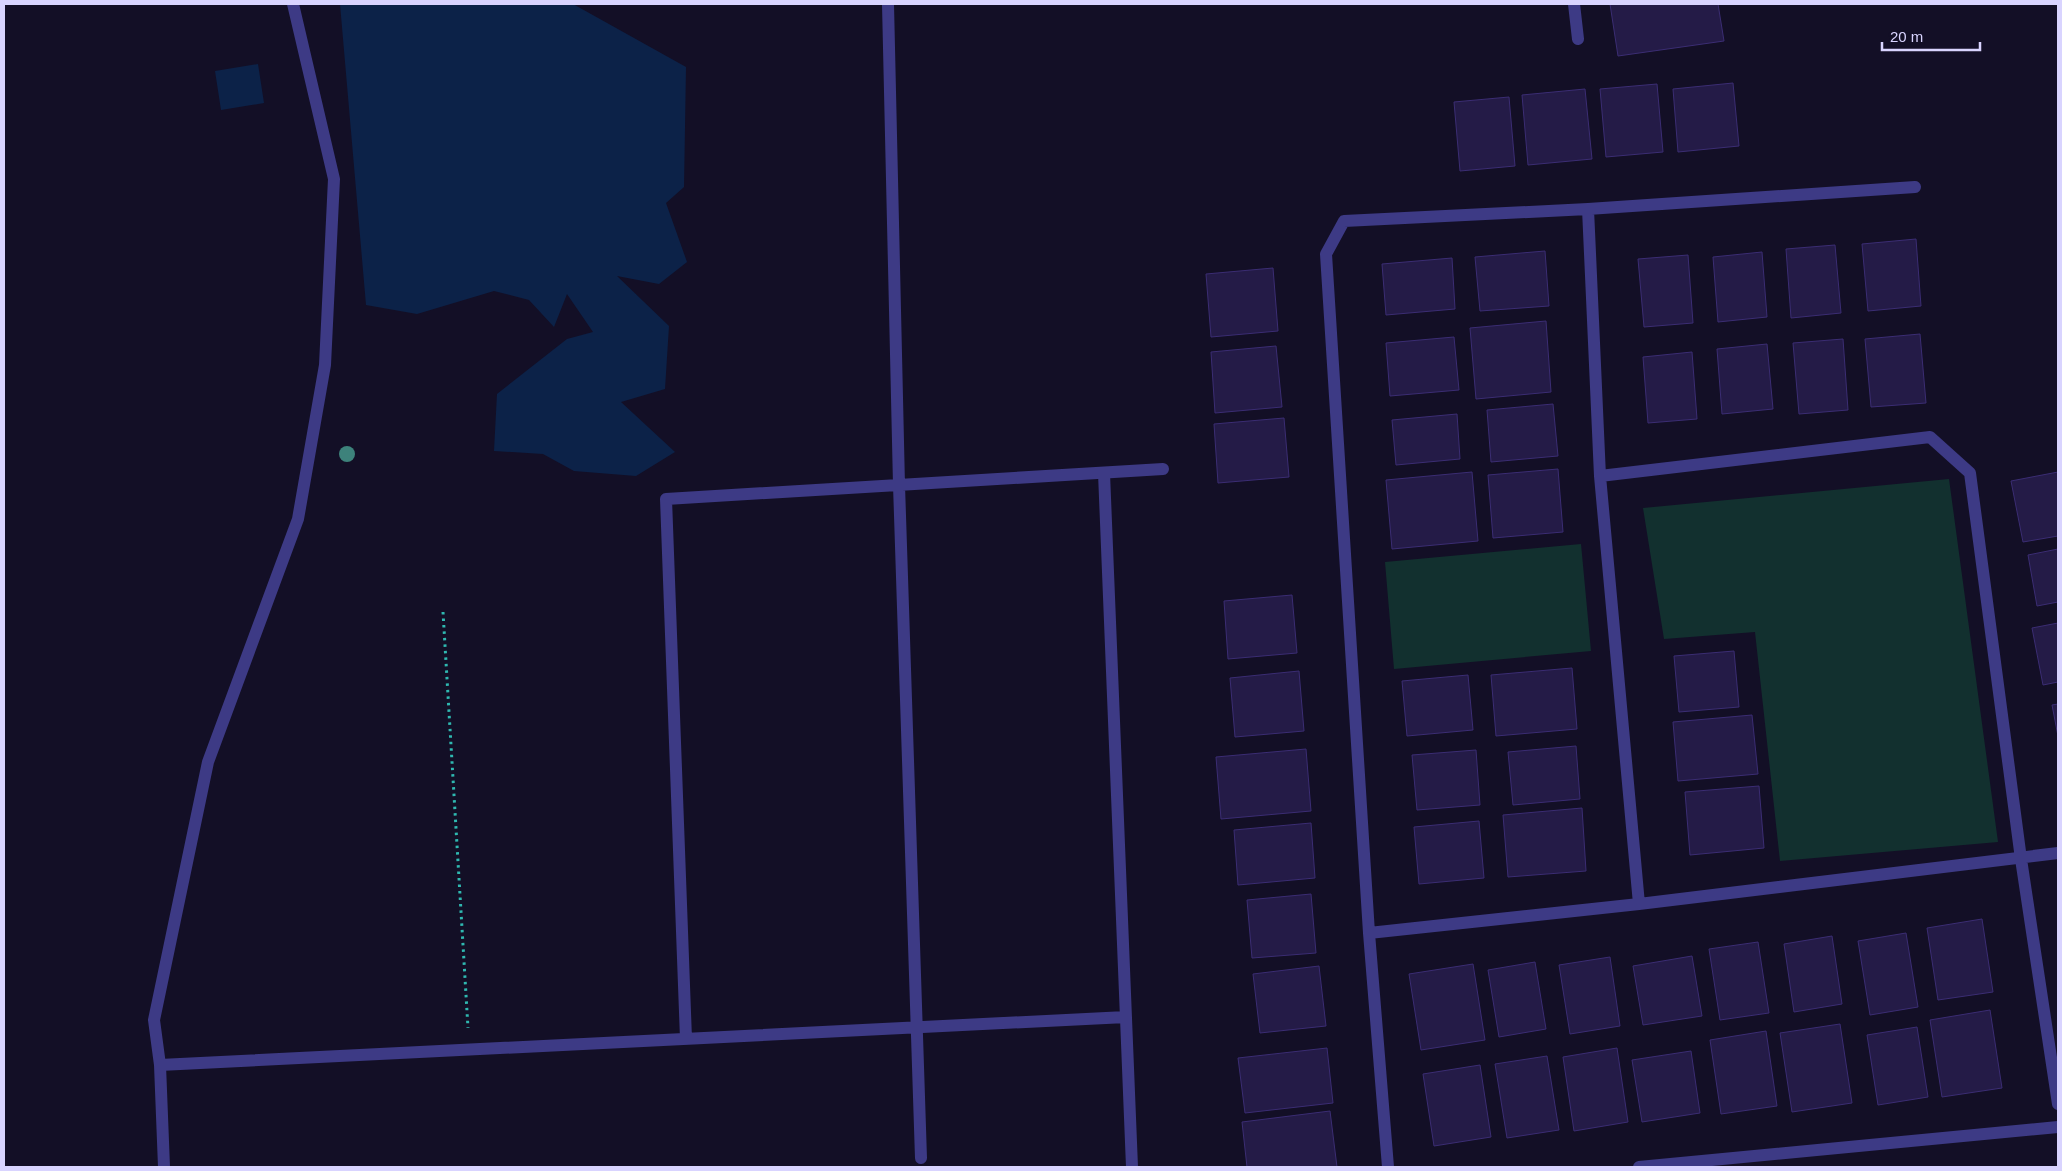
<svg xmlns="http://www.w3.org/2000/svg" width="2062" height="1171" font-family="Arial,sans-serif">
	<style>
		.green { fill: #12302f }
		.water { fill: #0c2248 }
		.building { fill: #241b47; stroke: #3b2d73 }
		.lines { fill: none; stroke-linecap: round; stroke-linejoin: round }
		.path { stroke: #2fb8b0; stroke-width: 3; stroke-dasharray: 2.5 4; stroke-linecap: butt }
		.minor { stroke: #3d3a85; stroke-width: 12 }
		.tree { fill: #3d827b }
	</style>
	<rect width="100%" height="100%" fill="#130f26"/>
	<path class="green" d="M1949,479L1998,842L1780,861L1755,632L1664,639L1643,508Z
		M1581,544L1591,651L1394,669L1385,562Z"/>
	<path class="water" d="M340,4H573L686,67L684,187L666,203L687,262L659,284L617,276L669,326L665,389L621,402L675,452L636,476L574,471L543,454L494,451L497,394L567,339L593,332L567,294L554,327L529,300L494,291L417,314L366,305Z
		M258,64L264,103L221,110L215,71Z"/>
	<path class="building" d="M1610,4H1718L1724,41L1618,56Z
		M1733,83L1739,146L1678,152L1673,89Z
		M1657,84L1663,152L1606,157L1600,89Z
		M1585,89L1592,159L1528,165L1522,95Z
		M1509,97L1515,166L1460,171L1454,102Z
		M1916,239L1921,306L1868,311L1862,244Z
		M1835,245L1841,313L1791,318L1786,249Z
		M1545,251L1549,306L1480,311L1475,257Z
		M1762,252L1767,317L1718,322L1713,257Z
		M1688,255L1693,323L1644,327L1638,259Z
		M1452,258L1455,309L1386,315L1382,264Z
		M1273,268L1278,331L1211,337L1206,274Z
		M1546,321L1551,392L1476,399L1470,328Z
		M1920,334L1926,403L1871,407L1865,339Z
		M1454,337L1459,390L1390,396L1386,343Z
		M1843,339L1848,410L1799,414L1793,343Z
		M1767,344L1773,409L1722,414L1717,349Z
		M1276,346L1282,407L1215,413L1211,352Z
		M1692,352L1697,419L1648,423L1643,357Z
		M1553,404L1558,456L1491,462L1487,410Z
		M1457,414L1460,459L1396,465L1392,420Z
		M1284,418L1289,477L1218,483L1214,424Z
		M1558,469L1563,532L1493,538L1488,475Z
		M1472,472L1478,541L1392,549L1386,480Z
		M2058,472V536L2023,542L2011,481Z
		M2058,549V602L2037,606L2028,555Z
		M1292,595L1297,653L1228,659L1224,601Z
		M2058,623V682L2043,685L2032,628Z
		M1734,651L1739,707L1679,712L1674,656Z
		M1572,668L1577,729L1496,736L1491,675Z
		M1299,671L1304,731L1235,737L1230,678Z
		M1468,675L1473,730L1407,736L1402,681Z
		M2058,704V736L2052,705Z
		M1752,715L1758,774L1678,781L1673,722Z
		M1576,746L1580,799L1513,805L1508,752Z
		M1306,749L1311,811L1221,819L1216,757Z
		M1476,750L1480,805L1417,810L1412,755Z
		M1759,786L1764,848L1690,855L1685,792Z
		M1582,808L1586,871L1508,877L1503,815Z
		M1479,821L1484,878L1419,884L1414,827Z
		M1311,823L1315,878L1238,885L1234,830Z
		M1311,894L1316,953L1252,958L1247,900Z
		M1982,919L1993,992L1938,1000L1927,928Z
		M1906,933L1918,1007L1870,1015L1858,941Z
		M1832,936L1842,1004L1794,1012L1784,944Z
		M1758,942L1769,1013L1720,1020L1709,949Z
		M1692,956L1702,1016L1643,1025L1633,966Z
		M1610,957L1620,1026L1570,1034L1559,965Z
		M1535,962L1546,1029L1499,1037L1488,970Z
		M1473,964L1485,1040L1421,1050L1409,974Z
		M1319,966L1326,1026L1260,1033L1253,974Z
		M1990,1010L2002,1088L1942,1097L1930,1020Z
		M1840,1024L1852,1103L1792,1112L1780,1033Z
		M1917,1027L1928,1097L1878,1105L1867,1035Z
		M1766,1031L1777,1106L1721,1114L1710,1040Z
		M1327,1048L1333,1103L1245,1113L1238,1058Z
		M1617,1048L1628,1122L1574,1131L1563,1057Z
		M1691,1051L1700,1113L1642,1122L1632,1060Z
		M1547,1056L1559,1130L1507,1138L1495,1064Z
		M1480,1065L1491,1137L1434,1146L1423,1074Z
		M1330,1111L1337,1167H1247L1242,1122Z"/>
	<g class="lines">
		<path class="path" d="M443,612L468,1028"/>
		<path class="minor" d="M888,4L899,485L921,1158
			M1574,4L1578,39
			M1588,209L1600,476L1639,904
			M1104,473L1132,1167
			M1600,476L1930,437L1970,473L2021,859L2058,1104
			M1369,933L1639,904L2058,853
			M686,1039L666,499L1163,469
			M160,1065L1126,1017
			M164,1167L160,1065L154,1020L208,762L298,519L325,365L334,179L293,4
			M1388,1167L1369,933L1326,254L1344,221L1588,209L1915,187
			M1639,1167L2058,1127"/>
	</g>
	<circle class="tree" cx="347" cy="454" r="8"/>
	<rect width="2062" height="1171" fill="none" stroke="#d9d4ff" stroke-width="10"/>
	<path d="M1882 42v8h98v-8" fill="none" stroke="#d9d4ff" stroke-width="2.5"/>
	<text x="1890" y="42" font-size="15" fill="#d9d4ff" stroke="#130f26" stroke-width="4" paint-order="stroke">20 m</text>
</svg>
